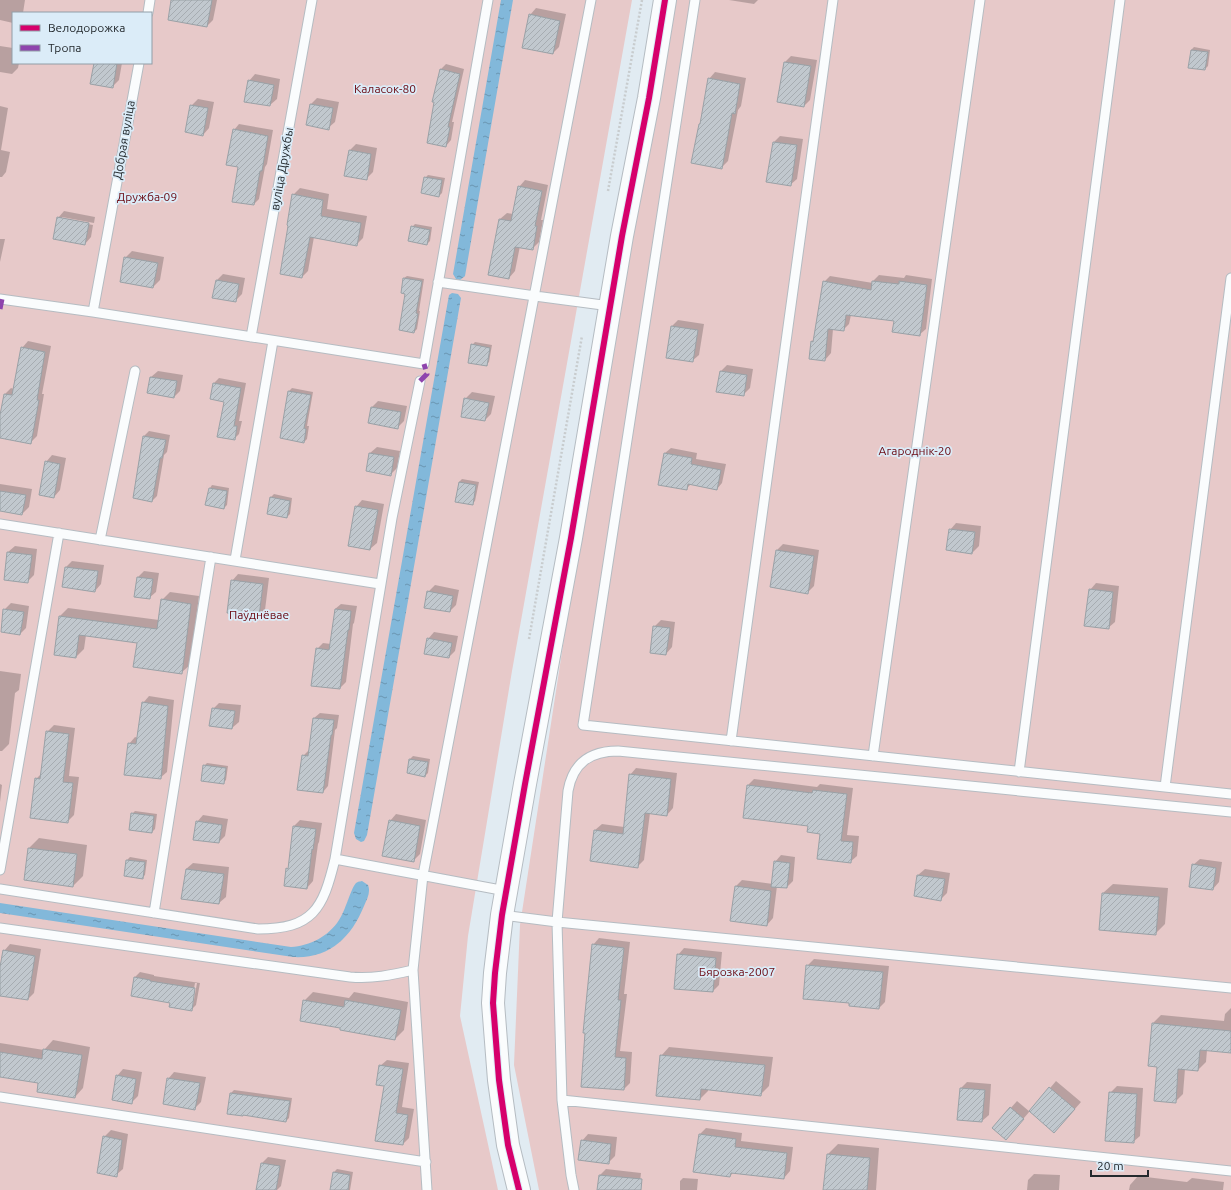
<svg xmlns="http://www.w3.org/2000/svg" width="1231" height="1190" font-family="Ubuntu,sans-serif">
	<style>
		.green { fill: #e7c9c9; fill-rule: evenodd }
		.water { fill: url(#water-ripples) }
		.shadow { fill: #0003; fill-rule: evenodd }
		.building { fill: url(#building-hatch); stroke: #9aa1a6 }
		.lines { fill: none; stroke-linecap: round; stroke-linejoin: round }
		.service-casing { stroke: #b5bcc2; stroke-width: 11 }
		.tertiary-casing { stroke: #b5bcc2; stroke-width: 24 }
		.path { stroke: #c8ccce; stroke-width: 2.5; stroke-dasharray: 2 2; stroke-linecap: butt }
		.service { stroke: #fafcfd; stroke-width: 9 }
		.tertiary { stroke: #fafcfd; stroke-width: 22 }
		.quiet { stroke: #8e44ad; stroke-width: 5; stroke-dasharray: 10 5; stroke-linecap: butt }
		.cycleway-casing { stroke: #dbecf8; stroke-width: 8 }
		.cycleway { stroke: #d6006c; stroke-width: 6 }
		.labels { text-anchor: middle; stroke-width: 3.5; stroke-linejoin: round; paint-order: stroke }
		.park-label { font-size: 12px; fill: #6a0811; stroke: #dbecf8 }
		.street-label { font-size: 12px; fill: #23292d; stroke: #dbecf8 }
	</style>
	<defs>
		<pattern id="water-ripples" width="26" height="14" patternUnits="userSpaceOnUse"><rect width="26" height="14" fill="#82b8da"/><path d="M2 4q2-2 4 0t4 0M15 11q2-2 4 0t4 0" fill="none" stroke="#6a96b1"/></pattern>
		<pattern id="building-hatch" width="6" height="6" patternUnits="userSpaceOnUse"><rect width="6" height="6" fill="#c1c8ce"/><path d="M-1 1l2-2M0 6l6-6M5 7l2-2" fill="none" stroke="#a6acb1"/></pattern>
	</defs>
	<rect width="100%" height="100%" fill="#e1ebf2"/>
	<path class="green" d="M0,0H632L512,671L468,936L460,1016L498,1190H0ZM13,13H151V63H13Z
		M674,0H1231V1190H539L514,1065L520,925L576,561Z"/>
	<path class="water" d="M501,0H513L465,276L460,280L456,279L453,274Z
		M452,293L458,294L461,298L367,835L364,841L361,842L356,839L354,833L449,295Z
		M362,881L368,885C371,892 367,899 364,906C351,938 329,959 293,957L0,913V903L291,947C310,946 329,936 339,920C345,912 351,888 356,883C359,881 359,882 362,881Z"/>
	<path class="shadow" d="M0,0H25L23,13H13V23L0,20Z
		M172,0H217L213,20L207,26Z
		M729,0H758L754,4Z
		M536,8L566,14L559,47L553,53L530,15Z
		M0,46L13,48V63H19L18,68L12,74L0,72Z
		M1194,47L1210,50L1208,66L1205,69L1191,50Z
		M791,56L817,60L810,100L804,106L785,62Z
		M95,63H122L119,80L112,87Z
		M446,64L464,69L452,122H454L451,140L446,146L440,70Z
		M715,72L746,78L741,106L738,110L728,161L721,168L699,124L702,122L709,79Z
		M255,74L280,79L277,99L270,105L249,81Z
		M317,98L339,102L335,122L328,128L311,104Z
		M198,99L214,102L209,128L203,135L191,106Z
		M0,106L8,108L1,150L10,152L6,172L2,177H0Z
		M239,124L273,130L267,164L265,167L259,199L254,204L234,130Z
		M780,136L803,139L797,179L790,185L774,142Z
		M356,144L377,148L373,172L366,179L350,150Z
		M428,175L445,178L442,193L439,196L425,178Z
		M525,180L548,185L541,220H543L539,242L532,249L520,246L515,271L509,278L500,219L507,213L514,214L519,187Z
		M300,188L329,194L327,209L367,216L363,238L357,244L314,237L308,271L302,277L293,195Z
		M64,211L95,217L94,223L62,217V219L93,225L91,237L85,244L58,218Z
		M415,224L432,227L430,241L427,244L412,227Z
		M0,239H5L0,262Z
		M132,251L164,257L160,280L153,287L125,258Z
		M223,274L245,278L242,294L235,301L217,280Z
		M879,275L904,278L906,275L932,279L926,329L919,335L895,320L851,315L849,324L843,330L833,329L831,353L825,360L811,342L814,339L824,282L830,276L873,283V281Z
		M407,276L424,279L419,311H420L417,329L414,332L404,278Z
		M678,320L704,324L699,355L692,361L672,326Z
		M28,341L51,346L42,394H44L37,436L30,443L0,437V421L5,394L11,388L14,389L22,348Z
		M475,342L492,345L489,362L486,365L472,345Z
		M727,365L753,369L750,388L743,395L721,371Z
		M158,371L183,375L180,391L174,397L149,392L151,377Z
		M219,378L246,383L239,421H242L239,434L234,439L225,401L211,398L214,383Z
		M292,388L313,392L307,426H309L307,439L304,442L289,391Z
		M472,392L495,396L491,414L485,420L465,399Z
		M378,401L407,406L404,421L397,428L372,407Z
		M149,431L170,435L167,452L164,455L157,496L152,501L144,436Z
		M377,447L400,451L397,468L390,475L370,453Z
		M671,448L697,453L696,459L726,464L722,483L717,489L691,484L686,489L665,453Z
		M52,455L66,458L60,490L54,497L46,462Z
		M462,479L479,482L475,501L472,504L459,482Z
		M0,484L32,489L29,507L22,514L0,510Z
		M212,485L229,488L227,505L224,508L210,488Z
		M274,494L292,498L290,514L287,517L271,497Z
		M362,500L384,504L377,543L370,549L356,507Z
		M956,523L981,526L979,546L972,553L950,530Z
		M783,544L819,550L814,586L807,593L777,550Z
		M15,546L37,549L34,575L27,582L8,552Z
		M72,561L104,565L101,584L95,591L66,567Z
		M144,571L159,573L156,592L149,598L137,578Z
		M238,574L269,578L265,610L259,616L232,581Z
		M1096,583L1119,586L1115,622L1108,628L1090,590Z
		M435,585L459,590L456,605L450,611L428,592Z
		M170,592L199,596L190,665L182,672L138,642L86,635L84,649L76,657L60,616L68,608L159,620L162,600Z
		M11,603L29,606L26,628L20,634L4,610Z
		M341,604L357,606L354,623L353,624L346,682L340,688L317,649L323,643L331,644L335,609Z
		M661,620L675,622L672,647L666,654L654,627Z
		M434,632L458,636L455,651L449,657L428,639Z
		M0,671L21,674L19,690L15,693L9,744L2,751H0Z
		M149,696L174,700L167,772L160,778L129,744L135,737L138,738L143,703Z
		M219,703L241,705L239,722L232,728L213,709Z
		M320,713L339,715L337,728L335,730L328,786L323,792L303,756L309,750H310L314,718Z
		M54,725L75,728L69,776L79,777L74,815L67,822L36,779L42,773L47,732Z
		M413,756L430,759L428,773L425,776L408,773L410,759Z
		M207,763L228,766L226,780L223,783L204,766Z
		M636,768L677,773L673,808L667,815L650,813L644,860L637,867L591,860L595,830L602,824L624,827L630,775Z
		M754,779L817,787L820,784L853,788L847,835L859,836L857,856L850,862L821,833L748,785Z
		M0,784L2,785L0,802Z
		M135,811L157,814L155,829L152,832L132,814Z
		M396,814L426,820L420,854L413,861L390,821Z
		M203,815L228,819L225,836L219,842L197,822Z
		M300,820L322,823L319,842L318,844L313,881L307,888L287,869L289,867L294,826Z
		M39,838L87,845L83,876L73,886L29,848Z
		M781,855L795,857L793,881L787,887L777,886L773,918L767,925L736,886L742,880L773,884L775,862Z
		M130,857L147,860L145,875L142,878L127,860Z
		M1200,859L1222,862L1219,882L1213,889L1193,865Z
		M193,863L229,867L226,897L219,903L186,869Z
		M925,869L950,873L947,893L941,899L915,895L918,875Z
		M1113,884L1168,888L1165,924L1155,934L1103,893Z
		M599,938L630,942L624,994H627L620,1051L632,1052L630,1083L624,1089L582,1086L593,945Z
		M10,944L41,949L34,993L28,999L0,995V973L4,951Z
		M684,948L722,952L719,985L713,991L678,955Z
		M814,959L889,966L885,1002L879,1008L850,1003L807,966Z
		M140,972L154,975V976L200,983L196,1005L191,1010L171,1002L135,977ZM195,983H197L193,1005H191Z
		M313,992L349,998L354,992L408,1002L404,1030L395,1039L304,1001Z
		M1231,1008V1052L1207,1050L1206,1062L1198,1070L1185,1069L1183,1094L1175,1102L1158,1066L1153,1023L1161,1015L1224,1021L1225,1014Z
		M53,1040L90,1047L83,1088L75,1097L39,1082L0,1076V1043L44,1050Z
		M669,1047L773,1057L769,1086L761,1094L708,1089V1091L700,1099L661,1056Z
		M387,1060L409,1063L402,1107L414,1109L409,1138L403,1144L385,1085L380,1066Z
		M123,1069L142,1072L138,1096L132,1102L117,1076Z
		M174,1072L206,1077L201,1102L195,1108L168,1079Z
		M1056,1081L1081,1102L1061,1125L1030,1111L1012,1132L993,1128L1017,1101L1030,1112Z
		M967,1082L991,1084L989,1115L982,1121L958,1119L961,1088Z
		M1117,1086L1143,1088L1140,1136L1133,1142L1110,1093Z
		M234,1090L292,1098L289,1118L286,1121L228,1113L231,1093Z
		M706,1128L742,1133L741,1141L793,1147L790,1171L784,1178L734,1172L730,1176L700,1134Z
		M111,1130L128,1134L123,1169L116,1175L104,1137Z
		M588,1134L617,1137L615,1156L609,1162L582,1141Z
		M838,1144L879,1148L876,1190H824L828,1154Z
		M268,1157L286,1160L281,1186L277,1190H259L262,1163Z
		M337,1169L353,1172L350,1190H331L334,1172Z
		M606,1169L641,1173L639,1190H598L600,1175Z
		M1034,1174L1060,1175L1059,1190H1027L1028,1180Z
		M1138,1176L1187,1182L1192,1178L1224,1182L1223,1190H1129L1130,1185Z
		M683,1178L698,1179L697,1190H680V1181Z"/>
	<path class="building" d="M171,0H212L207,27L168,20Z
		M529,14L560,21L553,54L522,48Z
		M1191,50L1208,52L1205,70L1188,68Z
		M784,62L811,66L804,107L777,102Z
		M94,63H117L113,88L90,84Z
		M440,69L460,74L448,127H450L446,147L427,143L434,102H432Z
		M708,78L740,84L735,114L732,113L722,169L691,163L699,124H700Z
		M248,80L274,85L270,106L244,102Z
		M310,104L333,108L329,130L306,125Z
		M190,105L208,108L203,136L185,132Z
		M233,129L268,136L262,171H260L254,205L232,202L238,167L226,165Z
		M773,142L797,145L791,186L766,182Z
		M349,150L371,154L367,180L344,176Z
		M424,177L442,180L439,197L421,193Z
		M518,186L542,191L535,226H537L533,250L515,247L509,279L488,275L499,219L511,221Z
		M292,194L323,200L321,216L361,223L357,246L310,237L302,278L280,274L288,226L287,225Z
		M57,217L89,223L85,245L53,239Z
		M411,226L430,230L427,245L408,241Z
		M124,257L158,263L153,288L120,282Z
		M403,278L422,281L416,313L418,314L414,333L399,330L405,294L401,293Z
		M216,280L239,284L236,302L212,298Z
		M823,281L871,290L872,281L899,284V281L927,285L920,336L892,332L894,321L846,315L844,331L828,329L825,361L809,359L811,341L813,342Z
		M671,326L698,330L693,362L666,358Z
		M471,344L490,348L487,366L468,363Z
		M21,347L45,352L37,400H39L31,444L0,438V415L4,394L12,395Z
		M720,371L747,375L744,396L716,392Z
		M150,377L177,381L174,398L147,393Z
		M213,383L241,388L234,426H237L235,440L217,437L224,402L210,399Z
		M288,391L311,395L304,428L306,429L304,443L280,438Z
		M464,398L489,403L485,421L461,417Z
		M371,407L401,412L398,429L368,423Z
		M143,436L166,440L162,458H160L152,502L133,498Z
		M369,453L394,457L391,476L366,471Z
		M664,453L692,458L691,464L721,470L717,490L688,484L687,490L658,485Z
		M45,461L60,464L54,498L39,495Z
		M459,482L476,485L473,505L455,502Z
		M209,488L227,491L224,509L205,505Z
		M0,491L26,495L22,515L0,511Z
		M270,497L290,501L287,518L267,514Z
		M355,506L378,510L370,550L348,546Z
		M949,529L975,532L972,554L946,550Z
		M776,550L814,556L808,594L770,587Z
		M7,552L32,555L28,583L4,580Z
		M65,567L98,571L95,592L62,587Z
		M137,577L153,579L150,599L134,597Z
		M231,580L263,584L259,617L227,613Z
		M1089,589L1113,592L1109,629L1084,626Z
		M427,591L453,596L450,612L424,608Z
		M161,599L191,604L182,674L133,667L137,643L79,635L76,658L54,655L59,616L157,629Z
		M3,609L24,612L20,635L1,632Z
		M335,609L351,611L349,630H348L340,689L311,686L316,648L329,650Z
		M653,626L670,628L666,655L650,653Z
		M427,638L452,643L449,658L424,654Z
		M142,702L168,706L161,779L124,775L128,743L136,744Z
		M212,708L235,711L232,729L209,726Z
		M313,718L334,720L332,735H331L323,793L297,790L302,755L308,756Z
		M46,731L69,734L63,782L73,783L68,823L30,818L35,778L40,779Z
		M409,759L428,762L425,777L407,773Z
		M203,765L226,768L224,784L201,781Z
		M629,774L671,779L667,816L645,813L638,868L590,861L594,830L623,834Z
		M747,785L812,793L813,790L847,794L841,841L853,842L851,863L817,859L820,834L807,832L808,826L743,818Z
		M131,813L154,816L152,833L129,830Z
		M389,820L420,826L414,862L382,856Z
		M196,821L222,825L219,843L193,840Z
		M293,826L316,829L313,850L312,849L307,889L284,886L286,868L288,869Z
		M28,848L77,854L73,887L24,880Z
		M126,860L145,862L143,879L124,876Z
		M774,861L790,863L787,888L771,887Z
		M1192,864L1216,868L1213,890L1189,887Z
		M186,869L224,874L219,904L181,899Z
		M917,875L945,879L941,901L914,896Z
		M735,886L771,891L767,926L730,921Z
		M1102,893L1159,897L1156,935L1099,930Z
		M592,944L624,948L618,1000H621L615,1057L626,1058L624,1090L581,1087L585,1033H583Z
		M3,950L35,956L28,1000L0,996V967Z
		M677,954L716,958L713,992L674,989Z
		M806,965L883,972L879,1009L849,1006V1003L803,999Z
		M134,977L150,980V981L195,988L192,1011L169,1007L170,1003L131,996Z
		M303,1000L344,1007L345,1000L401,1010L395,1040L340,1030V1028L300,1021Z
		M1152,1023L1231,1031V1053L1200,1050L1198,1071L1178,1069L1176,1103L1154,1101L1157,1067L1148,1066Z
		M43,1049L82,1055L75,1098L37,1092L38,1083L0,1077V1052L42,1059Z
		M660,1055L765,1065L761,1096L701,1089L700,1100L656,1096Z
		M379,1065L403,1069L396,1113L408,1115L403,1145L375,1141L384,1086L376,1085Z
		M116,1075L136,1079L132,1104L112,1100Z
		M167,1078L200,1083L195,1110L163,1104Z
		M1049,1087L1075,1109L1054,1133L1029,1111Z
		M960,1088L985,1090L982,1122L957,1120Z
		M1109,1092L1137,1094L1134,1143L1105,1141Z
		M230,1093L290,1101L286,1122L243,1115V1116L227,1114Z
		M1010,1107L1024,1119L1006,1140L992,1128Z
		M699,1134L736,1139L735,1147L787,1153L784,1179L731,1173L730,1177L693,1172Z
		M103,1136L122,1140L117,1177L97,1173Z
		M581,1140L611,1144L609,1164L578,1160Z
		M827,1154L870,1158L867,1190H823Z
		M261,1163L280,1166L276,1190H256Z
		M333,1172L350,1175L348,1190H330Z
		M599,1175L642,1179L641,1190H597Z"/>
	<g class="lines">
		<defs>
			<path id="service" d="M695,0L583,725L1231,794
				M148,13L150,0
				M438,282L535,296L610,306
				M0,299L93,312L424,364L488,0
				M93,312L139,63
				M251,337L312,0
				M0,524L380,584
				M100,540L135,371
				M235,560L273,341
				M731,741L833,0
				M873,756L980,0
				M1019,772L1120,0
				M1165,787L1231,278
				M335,859L392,518L420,381
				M0,870L59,533
				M0,889L258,929C313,929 323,909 335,859L506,891
				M154,913L211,557
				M502,915L557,922L1231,988
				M0,928L350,977C372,979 392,975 413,970L423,875L591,0
				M413,970L427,1190
				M0,1097L426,1162
				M562,1100L1231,1171
				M574,1190L571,1175L562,1100L557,922L568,791C573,763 590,751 618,751L1231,812"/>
			<path id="tertiary" d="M519,1190L508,1145L499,1080L493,1003L495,973L502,915L525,784L571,538L622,236L649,98L665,0"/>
		</defs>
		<use href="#service" class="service-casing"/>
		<use href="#tertiary" class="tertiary-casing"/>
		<path class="path" d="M608,191L642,0
			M529,639L582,336"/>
		<use href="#service" class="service"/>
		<use href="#tertiary" class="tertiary"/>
		<path class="quiet" d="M0,309L2,299
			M420,381L427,374L424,364"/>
		<defs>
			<path id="cycleway" d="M519,1190L508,1145L499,1080L493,1003L495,973L502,915L525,784L571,538L622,236L649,98L665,0"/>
		</defs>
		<use href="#cycleway" class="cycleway-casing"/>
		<use href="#cycleway" class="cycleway"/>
	</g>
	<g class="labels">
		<g class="park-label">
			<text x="385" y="93">Каласок-80</text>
			<text x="147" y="201">Дружба-09</text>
			<text x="915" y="455">Агароднік-20</text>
			<text x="259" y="619">Паўднёвае</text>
			<text x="737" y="976">Бярозка-2007</text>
		</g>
		<g class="street-label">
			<text transform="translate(124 140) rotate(-80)" y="4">Добрая вуліца</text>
			<text transform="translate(282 169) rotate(-80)" y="4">вуліца Дружбы</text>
		</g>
	</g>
	<rect x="12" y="12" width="140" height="52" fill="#dbecf8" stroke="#919ea7"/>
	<rect x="20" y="25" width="20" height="6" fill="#d6006c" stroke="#919ea7"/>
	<text x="48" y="32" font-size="12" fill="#23292d">Велодорожка</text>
	<rect x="20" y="45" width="20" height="6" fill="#8e44ad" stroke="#919ea7"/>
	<text x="48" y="52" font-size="12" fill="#23292d">Тропа</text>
	<path d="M1091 1170v6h57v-6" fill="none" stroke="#23292d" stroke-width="2"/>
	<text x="1097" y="1170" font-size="12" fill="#23292d" stroke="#dbecf8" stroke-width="3" paint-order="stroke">20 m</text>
</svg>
